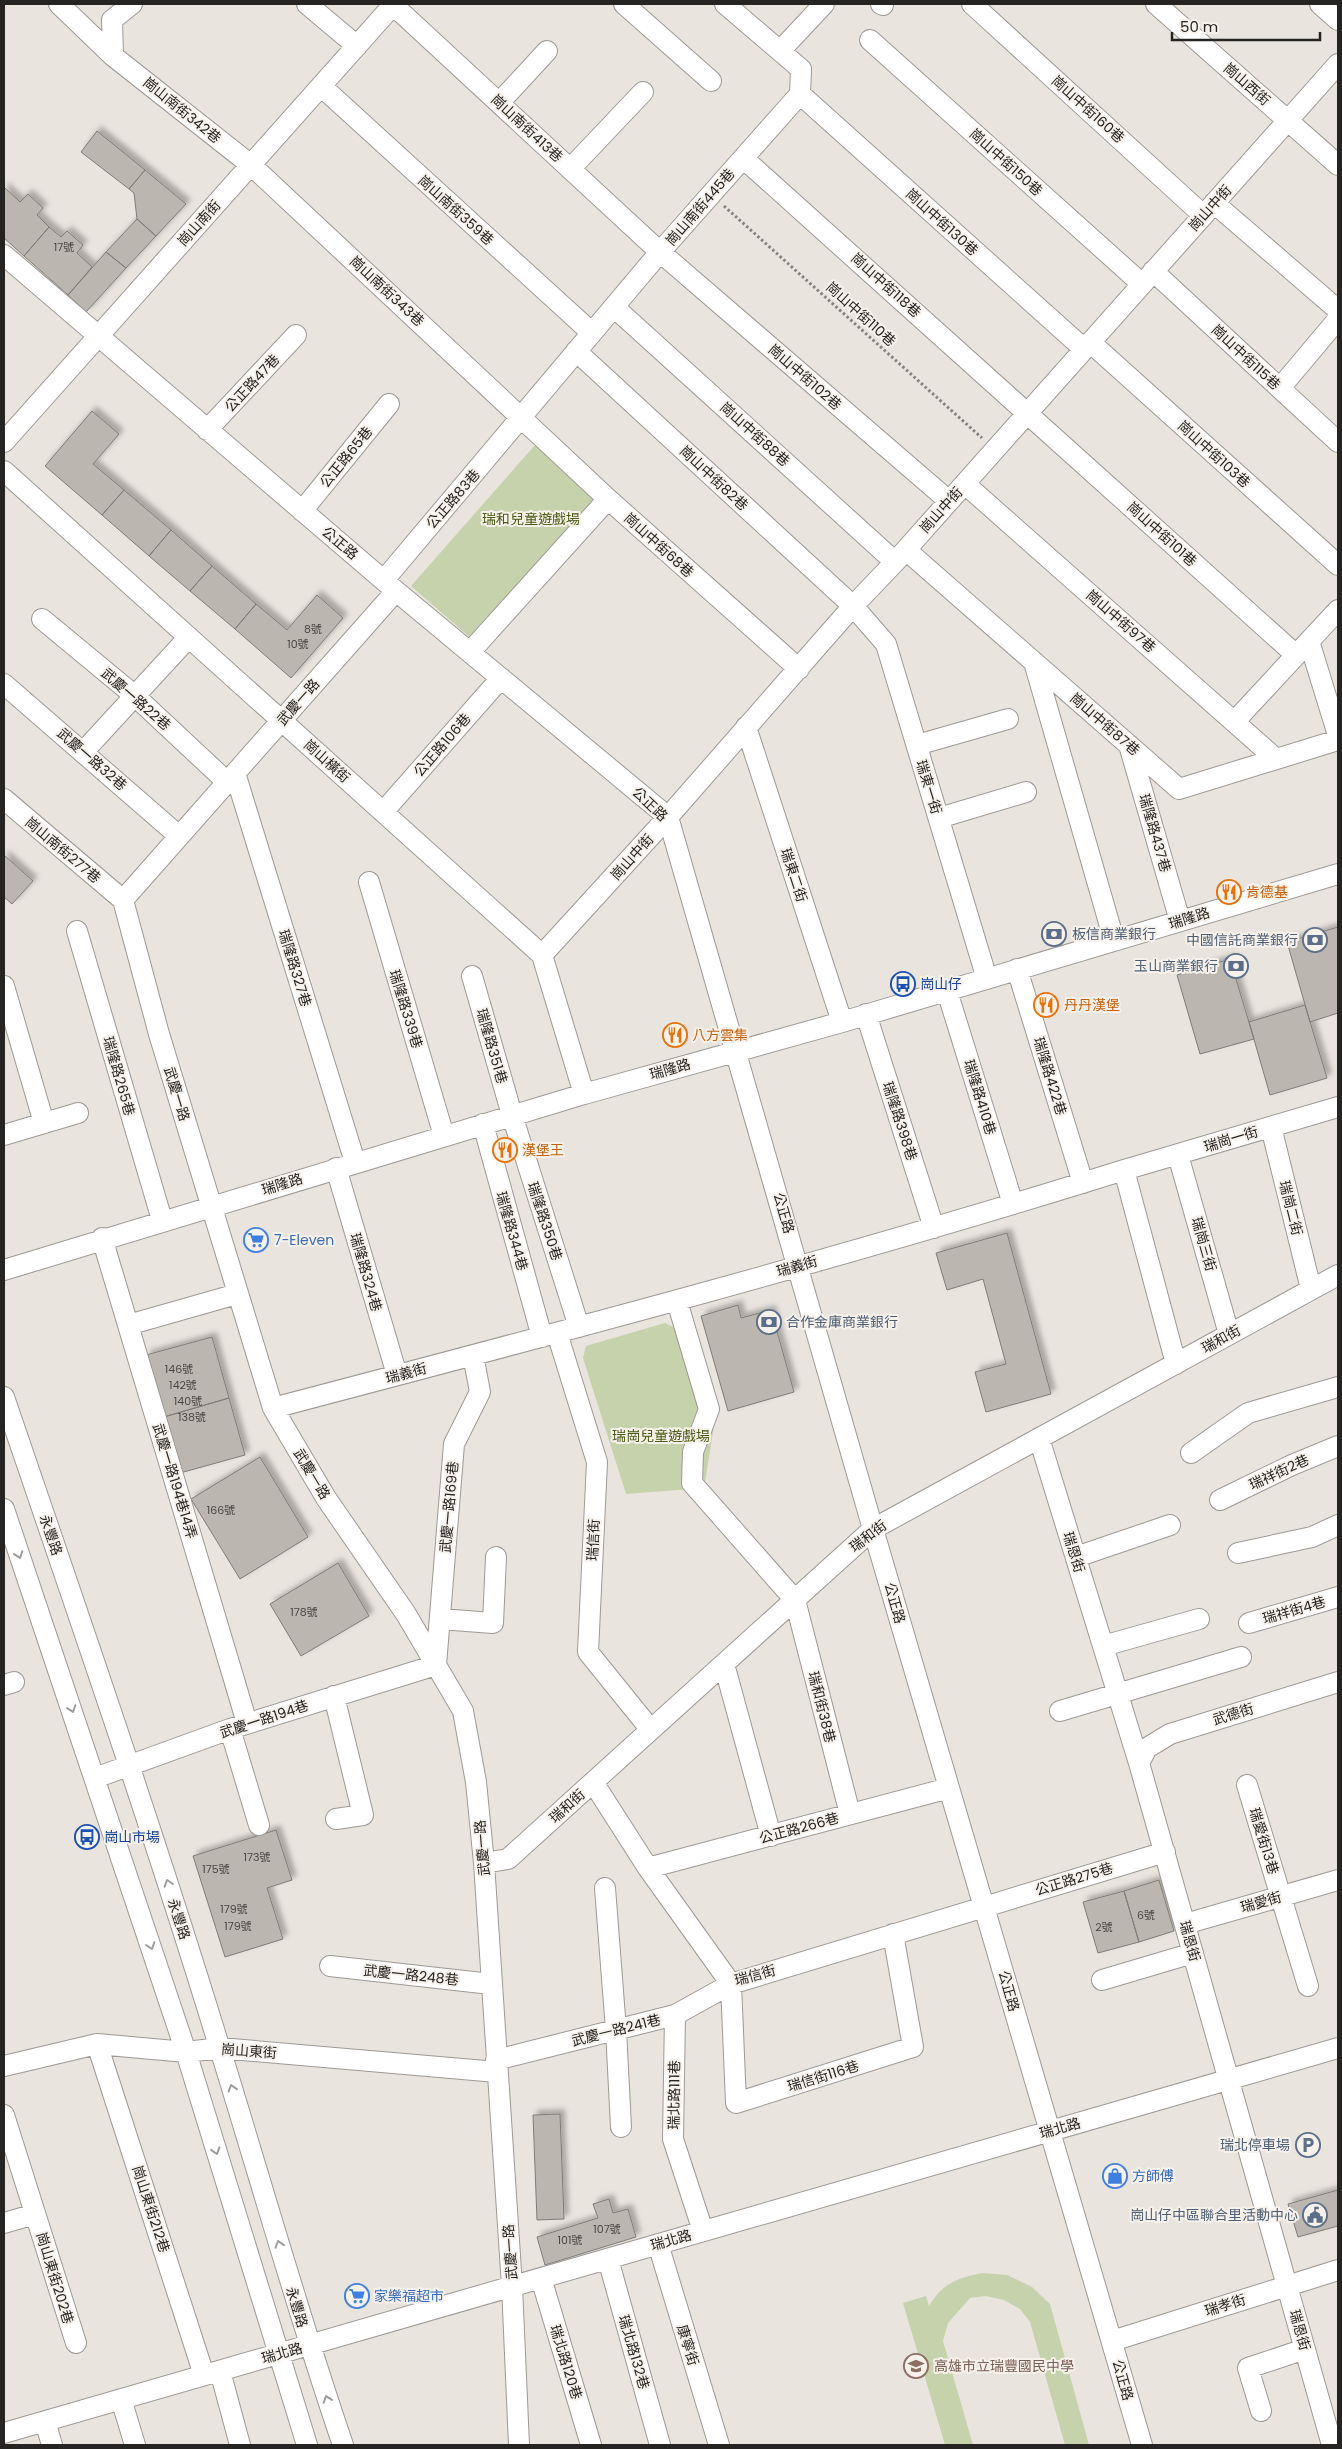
<svg xmlns="http://www.w3.org/2000/svg" width="1342" height="2449" font-family="Poppins,'Noto Sans TC',sans-serif">
	<style>
		.green { fill: #c6d2ac }
		.building { fill: #bbb6b0; stroke: #817c77; filter: url(#shadow) }
		.lines { fill: none; stroke-linecap: round; stroke-linejoin: round }
		.minor-casing { stroke: #9f9994; stroke-width: 22 }
		.path { stroke: #86837f; stroke-width: 3; stroke-dasharray: 2.5 2.5; stroke-linecap: butt }
		.minor { stroke: #fff; stroke-width: 20 }
		.oneway { stroke: #9d9c9c }
		.labels { text-anchor: middle; stroke-width: 4; stroke-linejoin: round; paint-order: stroke }
		.number-label { font-size: 11px; fill: #4b4846 }
		.street-label { font-size: 14px; fill: #262422; stroke: #f7f1eb }
		.park-label { font-size: 14px; fill: #4a5b13; stroke: #f7f1eb }
		.food-label { font-size: 14px; fill: #c56008; stroke: #f7f1eb; text-anchor: start }
		.service-label { font-size: 14px; fill: #4e5e75; stroke: #f7f1eb; text-anchor: end }
		.transit-label { font-size: 14px; fill: #164399; stroke: #f7f1eb; text-anchor: start }
		.shop-label { font-size: 14px; fill: #366cbe; stroke: #f7f1eb; text-anchor: start }
		.education-label { font-size: 14px; fill: #785e54; stroke: #f7f1eb; text-anchor: start }
	</style>
	<defs>
		<filter id="shadow"><feDropShadow dx="4.5" dy="-4.5" stdDeviation="2.5" flood-color="#0004"/></filter>
	</defs>
	<rect width="100%" height="100%" fill="#e9e4de"/>
	<path class="green" d="M535,445L604,504L480,646L411,586Z
		M665,1323L677,1329L713,1432L704,1488L626,1494L583,1358L586,1346Z
		M982,2273L1007,2275L1032,2287L1050,2304L1089,2445H1065L1030,2322L1020,2309L1004,2300L986,2296L970,2298L948,2323L943,2341L973,2445H945L903,2303L926,2296L929,2306C944,2282 956,2279 982,2273Z"/>
	<path class="building" d="M97,131L145,170L129,189L81,152Z
		M145,170L186,204L156,236L137,219L134,193L129,189Z
		M4,187L20,202L28,194L43,208L37,215L49,227L24,256L4,238Z
		M137,219L156,236L126,268L106,252Z
		M49,227L61,237L67,231L83,245L77,253L92,267L68,295L24,256Z
		M106,252L126,268L86,312L68,295Z
		M92,411L119,434L93,464L124,490L102,515L45,466Z
		M124,490L171,530L149,556L102,515Z
		M171,530L212,566L190,591L149,556Z
		M212,566L256,604L235,629L190,591Z
		M317,595L343,618L291,678L235,629L256,604L287,630Z
		M4,855L33,881L12,904L4,897Z
		M1338,927V1013L1310,1022L1287,942Z
		M1230,959L1254,1039L1200,1054L1177,975Z
		M1305,1005L1327,1078L1270,1095L1249,1022Z
		M1007,1233L1051,1394L986,1412L975,1372L1006,1364L983,1279L947,1290L936,1253Z
		M738,1305L741,1318L771,1310L794,1392L728,1411L701,1316Z
		M212,1337L229,1398L164,1417L146,1355Z
		M229,1398L245,1455L180,1473L164,1417Z
		M260,1457L308,1537L240,1579L191,1499Z
		M338,1563L369,1616L301,1656L270,1604Z
		M276,1830L292,1880L267,1888L283,1939L225,1957L193,1856Z
		M1159,1880L1174,1931L1139,1942L1124,1891Z
		M1124,1891L1139,1942L1098,1953L1083,1902Z
		M560,2114L564,2219L537,2220L533,2115Z
		M1338,2190V2226L1298,2237L1288,2204Z
		M609,2199L613,2213L628,2209L636,2237L545,2265L537,2237L598,2218L593,2204Z"/>
	<g class="lines">
		<defs>
			<path id="minor" d="M59,4L113,56L251,165L608,499L799,669
				M307,4L357,46
				M624,4L711,81
				M881,4L883,5
				M972,4L1203,215
				M1156,4L1338,165
				M1320,4L1338,20
				M393,5L660,252L949,501
				M870,40L1142,284
				M780,51L824,4
				M113,56L112,20L132,4
				M321,86L592,333
				M800,94L1084,349
				M499,103L547,51
				M743,158L1296,655
				M570,169L643,92
				M1214,203L1338,310
				M4,255L396,591L668,817L873,1529L1142,2445
				M1153,271L1338,442
				M614,307L895,562
				M1090,342L1338,565
				M576,351L853,606L886,644L987,979
				M1280,388L1338,319
				M207,430L296,335
				M4,442L394,4
				M4,471L542,955L584,1094
				M965,484L1276,759
				M302,511L389,404
				M906,550L1179,789L1338,740
				M384,580L660,252L800,94L801,69L725,4
				M396,591L123,900L159,1034L273,1408L326,1498L406,1614L463,1711L476,1782L484,1863L512,2286L519,2445
				M42,619L135,696L227,782
				M1309,641L1338,735
				M470,652L608,499
				M1034,662L1114,940
				M4,684L179,836
				M1235,721L1338,610
				M746,727L842,1022
				M917,745L1008,719
				M1129,745L1180,921
				M84,751L189,637
				M235,773L355,1162
				M4,799L123,900
				M383,812L501,678
				M939,818L1026,792
				M369,882L444,1136
				M77,931L162,1220
				M542,955L668,817L853,606L895,562L1338,64
				M1017,969L1083,1183
				M472,976L512,1115L579,1327
				M4,986L44,1123
				M947,991L1013,1204
				M866,1014L934,1228
				M483,1124L542,1337
				M1271,1127L1311,1289
				M4,1135L78,1113
				M1178,1155L1229,1334
				M336,1168L397,1375
				M1124,1170L1338,1107
				M102,1238L247,1723
				M4,1270L584,1094L842,1022L1338,874
				M677,1301L709,1409L693,1452L692,1483L795,1600L850,1814
				M128,1325L237,1294
				M557,1333L597,1462L588,1652L651,1730
				M4,1397C78,1614 153,1830 220,2049C261,2181 298,2314 343,2445
				M273,1408C558,1333 843,1258 1124,1170L1176,1364
				M1039,1438L1139,1763L1332,2445
				M1191,1453L1248,1413L1338,1387
				M1220,1500L1292,1465L1338,1446
				M4,1509L186,2052L307,2445
				M1238,1553L1312,1537L1338,1525
				M1076,1557L1170,1525
				M440,1619L493,1623L496,1557
				M1249,1623L1338,1597
				M1103,1646L1199,1619
				M724,1664L771,1836
				M4,1685L14,1682
				M334,1696L363,1815L336,1819
				M1060,1711L1241,1657
				M230,1729L259,1825
				M1139,1763L1147,1748L1170,1734L1338,1682
				M95,1778L230,1729L436,1665L454,1444L480,1392L473,1355
				M593,1782L648,1868L731,1984
				M1247,1785L1308,1986
				M484,1863L508,1859L873,1529L1338,1275
				M648,1868L949,1788
				M605,1888L616,2030L621,2127
				M1185,1924L1338,1880
				M330,1966L491,1984
				M1102,1980L1193,1953
				M731,1984L736,2103L913,2047L893,1934
				M675,2015L673,2139L703,2231
				M97,2044L204,2375
				M496,2060L675,2015L731,1984L1165,1852
				M4,2066L97,2044L186,2052L220,2048L497,2072
				M4,2115L76,2343
				M4,2223L35,2214
				M658,2244L719,2445
				M608,2259L660,2445
				M541,2278L591,2445
				M1112,2341L1338,2270
				M220,2371L240,2445
				M121,2399L135,2445
				M1261,2411L1248,2368L1305,2349
				M45,2421L52,2445
				M4,2433L1338,2048"/>
		</defs>
		<use href="#minor" class="minor-casing"/>
		<path class="path" d="M724,206L982,438"/>
		<use href="#minor" class="minor"/>
	</g>
	<defs><path id="oneway-chevron" d="M-2-3.5L2.5 0L-2 3.5" fill="none" stroke-width="1.6" stroke-linecap="round" stroke-linejoin="round" transform="scale(1.25)"/></defs>
	<g class="oneway">
		<use href="#oneway-chevron" transform="translate(19 1555) rotate(71)"/>
		<use href="#oneway-chevron" transform="translate(72 1709) rotate(71)"/>
		<use href="#oneway-chevron" transform="translate(168 1883) rotate(-108)"/>
		<use href="#oneway-chevron" transform="translate(151 1946) rotate(72)"/>
		<use href="#oneway-chevron" transform="translate(232 2088) rotate(-107)"/>
		<use href="#oneway-chevron" transform="translate(216 2151) rotate(73)"/>
		<use href="#oneway-chevron" transform="translate(279 2244) rotate(-107)"/>
		<use href="#oneway-chevron" transform="translate(327 2399) rotate(-109)"/>
	</g>
	<defs>
		<symbol id="restaurant-ring" viewBox="-11 -11 22 22"><circle r="9.5" fill="#f7f1eb" stroke="#e8710a" stroke-width="1.5"/><path d="M-5-6h1v4h1v-4h1v4h1v-4h1v5L-1.5 .5V6h-2V.5L-5-1ZM5-6V6H3V1.5H1.5Q1.5-4 5-6Z" fill="#e8710a"/></symbol>
		<symbol id="bank-ring" viewBox="-11 -11 22 22"><circle r="9.5" fill="#f7f1eb" stroke="#5c6f8a" stroke-width="1.5"/><path d="M-6-4H6V4H-6ZM0-2.3a2.3 2.3 0 1 0 0 4.6a2.3 2.3 0 1 0 0-4.6Z" fill="#5c6f8a"/></symbol>
		<symbol id="bus-ring" viewBox="-11 -11 22 22"><circle r="9.5" fill="#f7f1eb" stroke="#1a4fb4" stroke-width="1.5"/><path d="M-5-6H5V4H4V6H2V4H-2V6H-4V4H-5ZM-3.5-4V0h7V-4ZM-3.5 1.2v1.5H-2V1.2ZM2 1.2v1.5H3.5V1.2Z" fill="#1a4fb4"/></symbol>
		<symbol id="supermarket-ring" viewBox="-11 -11 22 22"><circle r="9.5" fill="#f7f1eb" stroke="#3f7fe0" stroke-width="1.5"/><path d="M-6-5.5h2.5l.6 2H6L4.5 2H-2.5L-4.4-4H-6ZM-1.5 3.2a1.3 1.3 0 1 0 .1 0ZM3 3.2a1.3 1.3 0 1 0 .1 0Z" fill="#3f7fe0"/></symbol>
		<symbol id="parking-ring" viewBox="-11 -11 22 22"><circle r="9.5" fill="#f7f1eb" stroke="#5c6f8a" stroke-width="1.5"/><path d="M-3.5-5.5H1a3.5 3.5 0 0 1 0 7H-1V5.5H-3.5ZM-1-3.4V-.6H.8a1.4 1.4 0 0 0 0-2.8Z" fill="#5c6f8a"/></symbol>
		<symbol id="shop-ring" viewBox="-11 -11 22 22"><circle r="9.5" fill="#f7f1eb" stroke="#3f7fe0" stroke-width="1.5"/><path d="M-5-2.5h2.3a2.7 3.5 0 0 1 5.4 0H5L5.5 6h-11ZM-1.5-2.5h3a1.5 2.3 0 0 0-3 0Z" fill="#3f7fe0"/></symbol>
		<symbol id="civic-ring" viewBox="-11 -11 22 22"><circle r="9.5" fill="#f7f1eb" stroke="#5c6f8a" stroke-width="1.5"/><path d="M-.6-6.5H3V-4.5H.6V-3L4-1V1h2V6H-6V1h2V-1L-.6-3ZM-1.2 2.5V6h2.4V2.5Z" fill="#5c6f8a"/></symbol>
		<symbol id="school-ring" viewBox="-11 -11 22 22"><circle r="9.5" fill="#f7f1eb" stroke="#8d6e63" stroke-width="1.5"/><path d="M0-5L7-2L0 1L-7-2ZM-4 1L0 2.5L4 1V4Q0 6-4 4Z" fill="#8d6e63"/></symbol>
	</defs>
	<g fill-rule="evenodd">
		<use href="#restaurant-ring" x="1215" y="878" width="28" height="28"/>
		<use href="#bank-ring" x="1040" y="920" width="28" height="28"/>
		<use href="#bank-ring" x="1301" y="926" width="28" height="28"/>
		<use href="#bank-ring" x="1222" y="952" width="28" height="28"/>
		<use href="#bus-ring" x="889" y="970" width="28" height="28"/>
		<use href="#restaurant-ring" x="1032" y="991" width="28" height="28"/>
		<use href="#restaurant-ring" x="661" y="1021" width="28" height="28"/>
		<use href="#restaurant-ring" x="491" y="1136" width="28" height="28"/>
		<use href="#supermarket-ring" x="242" y="1226" width="28" height="28"/>
		<use href="#bank-ring" x="755" y="1308" width="28" height="28"/>
		<use href="#bus-ring" x="73" y="1823" width="28" height="28"/>
		<use href="#parking-ring" x="1294" y="2131" width="28" height="28"/>
		<use href="#shop-ring" x="1101" y="2162" width="28" height="28"/>
		<use href="#civic-ring" x="1301" y="2201" width="28" height="28"/>
		<use href="#supermarket-ring" x="343" y="2282" width="28" height="28"/>
		<use href="#school-ring" x="902" y="2352" width="28" height="28"/>
	</g>
	<g class="labels">
		<g class="number-label">
			<text x="64" y="251">17號</text>
			<text x="313" y="633">8號</text>
			<text x="298" y="648">10號</text>
			<text x="179" y="1373">146號</text>
			<text x="183" y="1389">142號</text>
			<text x="188" y="1405">140號</text>
			<text x="192" y="1421">138號</text>
			<text x="221" y="1514">166號</text>
			<text x="304" y="1616">178號</text>
			<text x="257" y="1861">173號</text>
			<text x="216" y="1873">175號</text>
			<text x="234" y="1913">179號</text>
			<text x="1146" y="1919">6號</text>
			<text x="238" y="1930">179號</text>
			<text x="1104" y="1931">2號</text>
			<text x="607" y="2233">107號</text>
			<text x="570" y="2244">101號</text>
		</g>
		<g class="street-label">
			<text transform="translate(1247 84) rotate(41)" y="5">崗山西街</text>
			<text transform="translate(1088 109) rotate(42)" y="5">崗山中街160巷</text>
			<text transform="translate(182 110) rotate(39)" y="5">崗山南街342巷</text>
			<text transform="translate(527 128) rotate(43)" y="5">崗山南街413巷</text>
			<text transform="translate(1006 162) rotate(42)" y="5">崗山中街150巷</text>
			<text transform="translate(700 207) rotate(-49)" y="5">崗山南街445巷</text>
			<text transform="translate(1210 208) rotate(-48)" y="5">崗山中街</text>
			<text transform="translate(456 210) rotate(42)" y="5">崗山南街359巷</text>
			<text transform="translate(942 222) rotate(42)" y="5">崗山中街130巷</text>
			<text transform="translate(199 223) rotate(-48)" y="5">崗山南街</text>
			<text transform="translate(886 285) rotate(42)" y="5">崗山中街118巷</text>
			<text transform="translate(387 291) rotate(43)" y="5">崗山南街343巷</text>
			<text transform="translate(861 314) rotate(42)" y="5">崗山中街110巷</text>
			<text transform="translate(1246 357) rotate(43)" y="5">崗山中街115巷</text>
			<text transform="translate(805 377) rotate(41)" y="5">崗山中街102巷</text>
			<text transform="translate(252 383) rotate(-47)" y="5">公正路47巷</text>
			<text transform="translate(755 434) rotate(42)" y="5">崗山中街88巷</text>
			<text transform="translate(1214 454) rotate(42)" y="5">崗山中街103巷</text>
			<text transform="translate(346 457) rotate(-51)" y="5">公正路65巷</text>
			<text transform="translate(714 478) rotate(43)" y="5">崗山中街82巷</text>
			<text transform="translate(453 499) rotate(-49)" y="5">公正路83巷</text>
			<text transform="translate(941 510) rotate(-48)" y="5">崗山中街</text>
			<text transform="translate(1162 534) rotate(42)" y="5">崗山中街101巷</text>
			<text transform="translate(340 543) rotate(40)" y="5">公正路</text>
			<text transform="translate(659 545) rotate(42)" y="5">崗山中街68巷</text>
			<text transform="translate(1121 621) rotate(41)" y="5">崗山中街97巷</text>
			<text transform="translate(136 699) rotate(41)" y="5">武慶一路22巷</text>
			<text transform="translate(298 702) rotate(-49)" y="5">武慶一路</text>
			<text transform="translate(1105 724) rotate(41)" y="5">崗山中街87巷</text>
			<text transform="translate(442 745) rotate(-49)" y="5">公正路106巷</text>
			<text transform="translate(92 759) rotate(41)" y="5">武慶一路32巷</text>
			<text transform="translate(327 761) rotate(42)" y="5">崗山橫街</text>
			<text transform="translate(929 787) rotate(73)" y="5">瑞東一街</text>
			<text transform="translate(650 804) rotate(43)" y="5">公正路</text>
			<text transform="translate(1155 833) rotate(74)" y="5">瑞隆路437巷</text>
			<text transform="translate(63 850) rotate(40)" y="5">崗山南街277巷</text>
			<text transform="translate(632 857) rotate(-48)" y="5">崗山中街</text>
			<text transform="translate(794 875) rotate(72)" y="5">瑞東二街</text>
			<text transform="translate(1189 918) rotate(-17)" y="5">瑞隆路</text>
			<text transform="translate(295 968) rotate(73)" y="5">瑞隆路327巷</text>
			<text transform="translate(406 1009) rotate(73)" y="5">瑞隆路339巷</text>
			<text transform="translate(492 1046) rotate(74)" y="5">瑞隆路351巷</text>
			<text transform="translate(670 1069) rotate(-16)" y="5">瑞隆路</text>
			<text transform="translate(119 1076) rotate(74)" y="5">瑞隆路265巷</text>
			<text transform="translate(1050 1076) rotate(73)" y="5">瑞隆路422巷</text>
			<text transform="translate(177 1094) rotate(73)" y="5">武慶一路</text>
			<text transform="translate(980 1097) rotate(73)" y="5">瑞隆路410巷</text>
			<text transform="translate(900 1121) rotate(72)" y="5">瑞隆路398巷</text>
			<text transform="translate(1231 1139) rotate(-17)" y="5">瑞崗一街</text>
			<text transform="translate(282 1184) rotate(-17)" y="5">瑞隆路</text>
			<text transform="translate(1291 1208) rotate(76)" y="5">瑞崗二街</text>
			<text transform="translate(784 1213) rotate(74)" y="5">公正路</text>
			<text transform="translate(545 1221) rotate(72)" y="5">瑞隆路350巷</text>
			<text transform="translate(512 1231) rotate(74)" y="5">瑞隆路344巷</text>
			<text transform="translate(1204 1244) rotate(74)" y="5">瑞崗三街</text>
			<text transform="translate(797 1266) rotate(-16)" y="5">瑞義街</text>
			<text transform="translate(366 1272) rotate(74)" y="5">瑞隆路324巷</text>
			<text transform="translate(1221 1339) rotate(-29)" y="5">瑞和街</text>
			<text transform="translate(406 1373) rotate(-15)" y="5">瑞義街</text>
			<text transform="translate(1279 1472) rotate(-25)" y="5">瑞祥街2巷</text>
			<text transform="translate(312 1474) rotate(59)" y="5">武慶一路</text>
			<text transform="translate(175 1481) rotate(73)" y="5">武慶一路194巷14弄</text>
			<text transform="translate(449 1507) rotate(-85)" y="5">武慶一路169巷</text>
			<text transform="translate(51 1535) rotate(71)" y="5">永豐路</text>
			<text transform="translate(868 1536) rotate(-37)" y="5">瑞和街</text>
			<text transform="translate(593 1540) rotate(-87)" y="5">瑞信街</text>
			<text transform="translate(1074 1552) rotate(73)" y="5">瑞恩街</text>
			<text transform="translate(895 1603) rotate(74)" y="5">公正路</text>
			<text transform="translate(1294 1610) rotate(-16)" y="5">瑞祥街4巷</text>
			<text transform="translate(822 1707) rotate(76)" y="5">瑞和街38巷</text>
			<text transform="translate(1233 1714) rotate(-17)" y="5">武德街</text>
			<text transform="translate(264 1719) rotate(-18)" y="5">武慶一路194巷</text>
			<text transform="translate(567 1806) rotate(-42)" y="5">瑞和街</text>
			<text transform="translate(799 1828) rotate(-15)" y="5">公正路266巷</text>
			<text transform="translate(1264 1841) rotate(73)" y="5">瑞愛街13巷</text>
			<text transform="translate(482 1848) rotate(-95)" y="5">武慶一路</text>
			<text transform="translate(1074 1879) rotate(-17)" y="5">公正路275巷</text>
			<text transform="translate(1261 1902) rotate(-16)" y="5">瑞愛街</text>
			<text transform="translate(179 1919) rotate(72)" y="5">永豐路</text>
			<text transform="translate(1190 1941) rotate(74)" y="5">瑞恩街</text>
			<text transform="translate(411 1975) rotate(6)" y="5">武慶一路248巷</text>
			<text transform="translate(755 1975) rotate(-15)" y="5">瑞信街</text>
			<text transform="translate(1009 1991) rotate(74)" y="5">公正路</text>
			<text transform="translate(616 2030) rotate(-14)" y="5">武慶一路241巷</text>
			<text transform="translate(249 2051) rotate(4)" y="5">崗山東街</text>
			<text transform="translate(823 2076) rotate(-17)" y="5">瑞信街116巷</text>
			<text transform="translate(674 2095) rotate(-89)" y="5">瑞北路111巷</text>
			<text transform="translate(1060 2128) rotate(-16)" y="5">瑞北路</text>
			<text transform="translate(151 2209) rotate(72)" y="5">崗山東街212巷</text>
			<text transform="translate(671 2240) rotate(-16)" y="5">瑞北路</text>
			<text transform="translate(510 2252) rotate(-94)" y="5">武慶一路</text>
			<text transform="translate(55 2278) rotate(73)" y="5">崗山東街202巷</text>
			<text transform="translate(1225 2305) rotate(-17)" y="5">瑞孝街</text>
			<text transform="translate(297 2307) rotate(73)" y="5">永豐路</text>
			<text transform="translate(1300 2330) rotate(74)" y="5">瑞恩街</text>
			<text transform="translate(688 2345) rotate(73)" y="5">康寧街</text>
			<text transform="translate(634 2352) rotate(74)" y="5">瑞北路132巷</text>
			<text transform="translate(282 2353) rotate(-16)" y="5">瑞北路</text>
			<text transform="translate(566 2362) rotate(73)" y="5">瑞北路120巷</text>
			<text transform="translate(1123 2380) rotate(74)" y="5">公正路</text>
		</g>
		<g class="park-label">
			<text x="531" y="524">瑞和兒童遊戲場</text>
			<text x="661" y="1441">瑞崗兒童遊戲場</text>
		</g>
		<g class="food-label">
			<text x="1246" y="897">肯德基</text>
			<text x="1064" y="1010">丹丹漢堡</text>
			<text x="692" y="1040">八方雲集</text>
			<text x="522" y="1155">漢堡王</text>
		</g>
		<g class="service-label">
			<text x="1072" y="939" text-anchor="start">板信商業銀行</text>
			<text x="1298" y="945">中國信託商業銀行</text>
			<text x="1218" y="971">玉山商業銀行</text>
			<text x="786" y="1327" text-anchor="start">合作金庫商業銀行</text>
			<text x="1290" y="2150">瑞北停車場</text>
			<text x="1298" y="2220">崗山仔中區聯合里活動中心</text>
		</g>
		<g class="transit-label">
			<text x="920" y="989">崗山仔</text>
			<text x="104" y="1842">崗山市場</text>
		</g>
		<g class="shop-label">
			<text x="274" y="1245">7-Eleven</text>
			<text x="1132" y="2181">方師傅</text>
			<text x="374" y="2301">家樂福超市</text>
		</g>
		<g class="education-label">
			<text x="934" y="2371">高雄市立瑞豐國民中學</text>
		</g>
	</g>
	<rect width="1342" height="2449" fill="none" stroke="#262422" stroke-width="10"/>
	<path d="M1172 32v8h148v-8" fill="none" stroke="#262422" stroke-width="2.5"/>
	<text x="1180" y="32" font-size="15" fill="#262422" stroke="#f7f1eb" stroke-width="4" paint-order="stroke">50 m</text>
</svg>
